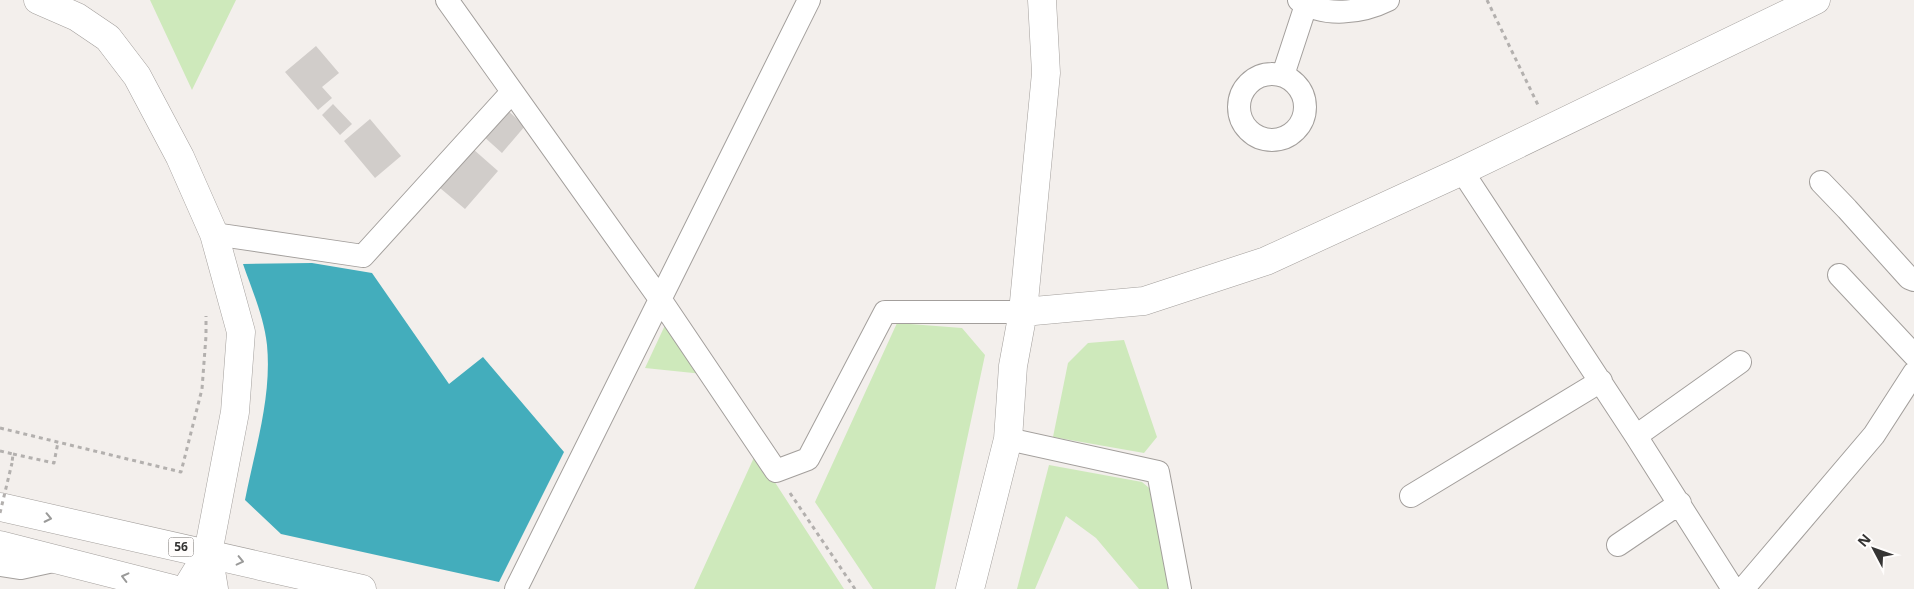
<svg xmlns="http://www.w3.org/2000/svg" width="1914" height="589" font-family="'Open Sans',sans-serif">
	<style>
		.green { fill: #cee9bb }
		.water { fill: #43adbc }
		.building { fill: #d1cdca }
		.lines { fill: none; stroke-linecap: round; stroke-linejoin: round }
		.street-casing { stroke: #a39f9c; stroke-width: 24 }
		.secondary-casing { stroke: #a39f9c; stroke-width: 29 }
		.primary-casing { stroke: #a39f9c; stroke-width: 29 }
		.highway-casing { stroke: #a39f9c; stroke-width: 29 }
		.path { stroke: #b3b0ae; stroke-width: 3; stroke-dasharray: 4 4; stroke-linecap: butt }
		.street { stroke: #fff; stroke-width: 22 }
		.secondary { stroke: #fff; stroke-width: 28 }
		.primary { stroke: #fff; stroke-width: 28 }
		.highway { stroke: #fff; stroke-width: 28 }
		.path-bridge { stroke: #b3b0ae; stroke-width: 3; stroke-dasharray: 4 4; stroke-linecap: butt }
		.oneway { stroke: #9a9a99 }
		.labels { text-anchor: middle; stroke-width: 4.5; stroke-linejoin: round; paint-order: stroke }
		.shield { fill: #fffdfc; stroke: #72706f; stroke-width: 1 }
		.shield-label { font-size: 12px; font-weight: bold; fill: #353433 }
	</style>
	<rect width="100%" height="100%" fill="#f3efec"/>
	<path class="green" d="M150,0H236L192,90Z
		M667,321L703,374L645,368Z
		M897,323L962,328L985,355L935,589H873L815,502Z
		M1124,340L1157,437L1144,453L1053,437L1068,363L1088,343Z
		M756,453L844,589H694Z
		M1049,465L1142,482L1154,492L1171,589H1139L1096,538L1066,516L1035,589H1017Z"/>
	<path class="water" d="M312,263L372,273L449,384L483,357L564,452L499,582L281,534L245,500C255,449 272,397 267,345C264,317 252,290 243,264Z"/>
	<path class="building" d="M316,46L339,73L322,87L332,98L318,110L285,72Z
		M333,104L352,124L340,135L322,115Z
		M506,109L525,126L502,153L482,135Z
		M370,119L401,156L375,178L344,141Z
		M473,149L498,171L465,209L440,188Z"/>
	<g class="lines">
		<defs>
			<path id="street" d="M447,0L660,299L776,471L808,459L885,312H1023
				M1299,0C1324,18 1362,13 1388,0
				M1239 107a33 33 0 1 1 66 0a33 33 0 1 1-66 0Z
				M1283,75L1306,5
				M1462,171L1636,436L1733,589
				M1821,182L1847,209L1909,278L1914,280
				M214,234L363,256L512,92
				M1839,275L1914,355
				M1636,436L1740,362
				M1008,439L1158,472L1180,589
				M1411,496L1601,381
				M1618,545L1680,503
				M0,565L21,568L58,560
				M516,589L809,0
				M1743,589L1874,435L1914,373"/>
			<path id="secondary" d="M38,0L77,17L108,38L137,76L180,157L214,234L241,332L235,412L208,553
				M1023,312L1144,301L1266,261L1462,171L1816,0
				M970,589L1008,439L1013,366L1023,312L1046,73L1042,0"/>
			<path id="primary" d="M0,507L362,589
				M0,545L173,589"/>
			<path id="highway" d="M208,553L214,589
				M186,589L208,553"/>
		</defs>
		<use href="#street" class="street-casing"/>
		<use href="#secondary" class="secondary-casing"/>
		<use href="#primary" class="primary-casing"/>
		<use href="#highway" class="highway-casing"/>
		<path class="path" d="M1487,0L1538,105
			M0,428L181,472L202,389L206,336V316
			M0,451L13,454L12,463
			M13,454L54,463L58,442
			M790,493L855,589"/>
		<use href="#street" class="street"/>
		<use href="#secondary" class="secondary"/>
		<use href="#primary" class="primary"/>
		<use href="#highway" class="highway"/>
		<path class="path-bridge" d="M0,513L12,463"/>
	</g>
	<defs><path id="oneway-chevron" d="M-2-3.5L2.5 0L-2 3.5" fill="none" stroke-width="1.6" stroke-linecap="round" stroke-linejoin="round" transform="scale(1.25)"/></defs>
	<g class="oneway">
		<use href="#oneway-chevron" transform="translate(48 518) rotate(12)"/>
		<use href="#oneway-chevron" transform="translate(240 561) rotate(13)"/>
		<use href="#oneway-chevron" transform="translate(125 577) rotate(-166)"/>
	</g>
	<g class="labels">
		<rect class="shield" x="168.5" y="537.5" width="25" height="19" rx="4"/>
		<g class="shield-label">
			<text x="181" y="551">56</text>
		</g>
	</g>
	<g transform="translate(1874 549) rotate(311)" stroke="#fffdfc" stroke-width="4" paint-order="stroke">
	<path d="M0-4L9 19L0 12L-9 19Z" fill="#353433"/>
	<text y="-8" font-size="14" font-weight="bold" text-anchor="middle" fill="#353433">N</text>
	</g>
</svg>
